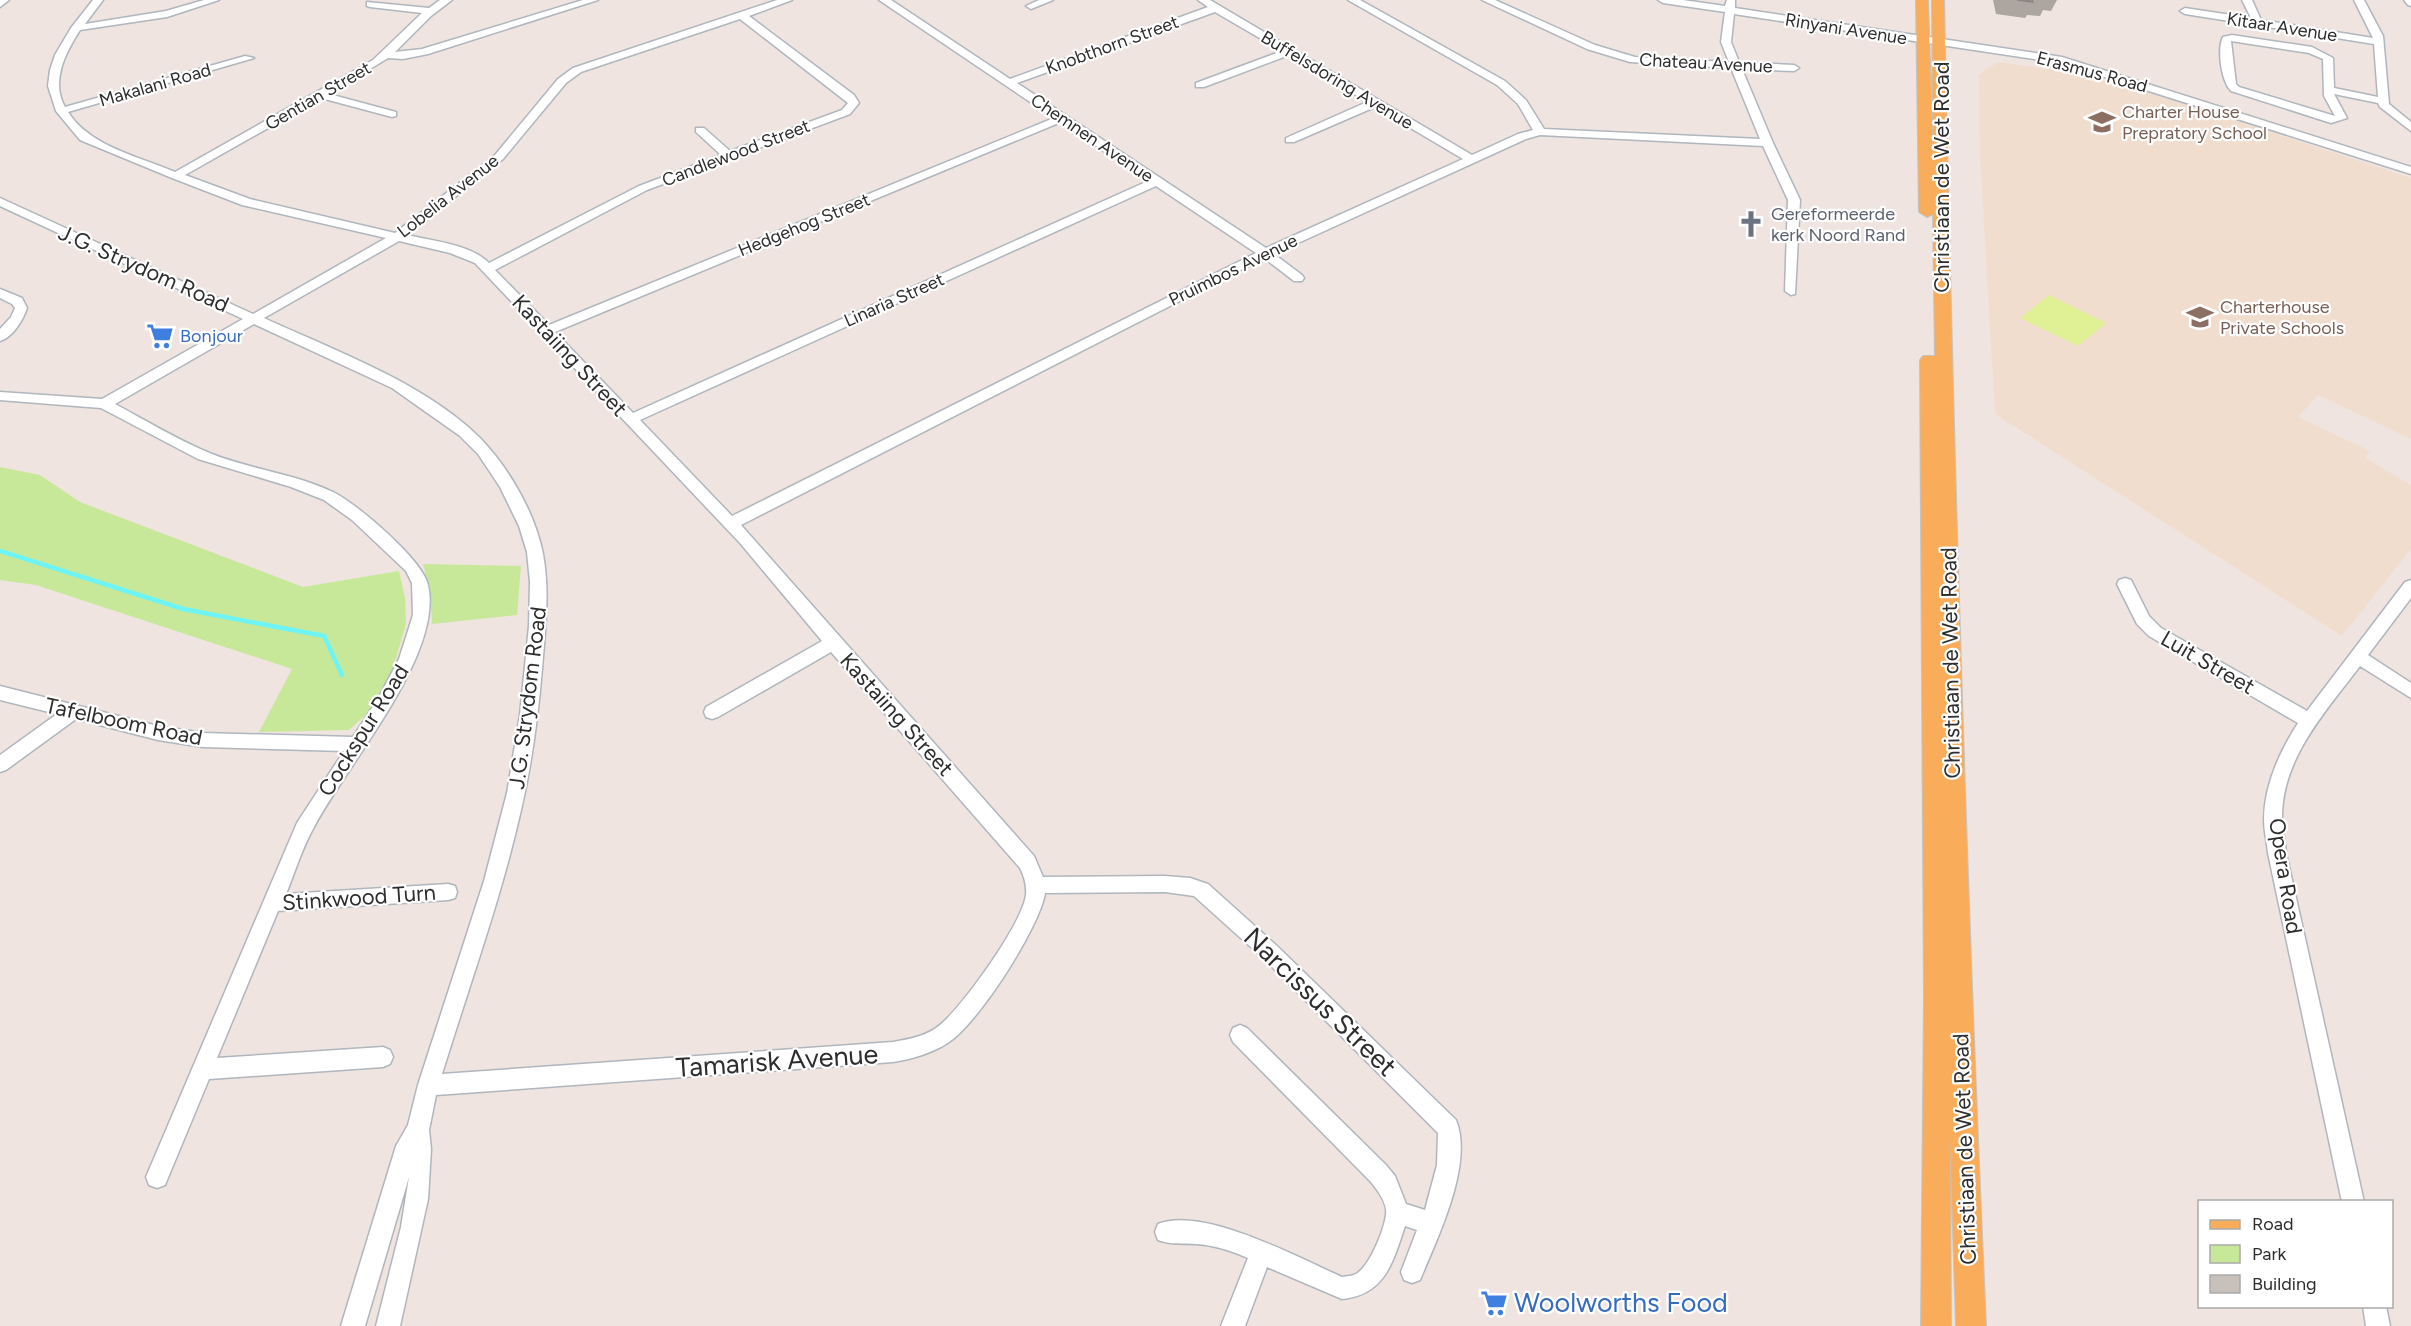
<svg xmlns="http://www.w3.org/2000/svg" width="2411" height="1326" font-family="Figtree,sans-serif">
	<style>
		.education { fill: #f1ddce }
		.green { fill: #c8e899 }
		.pitch { fill: #e0f095 }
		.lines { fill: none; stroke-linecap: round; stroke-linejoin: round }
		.stream { stroke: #6df4f6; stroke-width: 4.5 }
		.minor-casing { stroke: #afb6bd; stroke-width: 3 }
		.major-casing { stroke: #c4c4c4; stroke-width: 2 }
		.minor { fill: #fff; fill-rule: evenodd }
		.major { fill: #f9ac5a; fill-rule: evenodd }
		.wall { fill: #aca5a0 }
		.building { fill: #c8c0ba; stroke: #8c8682; stroke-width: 1.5 }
		.labels { text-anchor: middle; stroke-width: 4.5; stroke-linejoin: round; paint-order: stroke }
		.far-street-label { font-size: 18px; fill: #2d2d2d; stroke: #fff }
		.far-education-label { font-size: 18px; fill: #785e54; stroke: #fff; text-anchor: start }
		.far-worship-label { font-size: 18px; fill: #5b616d; stroke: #fff; text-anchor: start }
		.far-shop-label { font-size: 18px; fill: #366cbe; stroke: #fff; text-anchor: start }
		.street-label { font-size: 22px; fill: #2d2d2d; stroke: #fff }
		.near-street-label { font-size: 27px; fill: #2d2d2d; stroke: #fff }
		.near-shop-label { font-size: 27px; fill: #366cbe; stroke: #fff; text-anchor: start }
	</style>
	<rect width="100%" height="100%" fill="#efe4df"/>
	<path class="education" d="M1998,62L2077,73L2182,103L2411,178V439L2318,395L2298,417L2370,451L2365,458L2411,485V549L2342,636L1995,414L1980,155L1979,74Z"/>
	<path class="green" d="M0,467L40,475L80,502L303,587L399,571L405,598L406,624L391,675L372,709L349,730L259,732L292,669L36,585L0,580Z
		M423,564L521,566L517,615L432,624L430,591Z"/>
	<path class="pitch" d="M2049,295L2106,323L2078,346L2020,318Z"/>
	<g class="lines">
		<path class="stream" d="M0,551L183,609L324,636L342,675"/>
		<defs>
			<path id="minor" d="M0,0H9L0,7Z
				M93,0H103L85,24L166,11L204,0H219L167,17L80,30C66,52 50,81 65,107L245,56L254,58L68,112C89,146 140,157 175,172L373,60L422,13L370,7L367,6V2L429,8L440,0H452L431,16L395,52L422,49L583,0H598L428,54L403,59L388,58L329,94L396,112V116L392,117L321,98L185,175L250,199L395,233L495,155L558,79L573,68L777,0H792L749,16L854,95L859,103L850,114L647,190L495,270L549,325L1054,118L879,0H891L1010,79L1208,7L1198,0H1210L1472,155L1518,134L1533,130L1518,104L1497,85L1348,0H1360L1505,81L1526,100L1544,129L1760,139L1731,68L1630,62L1587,49L1482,0H1495L1595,45L1635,57L1729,62L1721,42L1725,12L1663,3L1658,0H1683L1725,6L1727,0H1735V8L2062,57L2411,167V174L2060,63L1734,14L1731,42L1739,62L1794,65L1799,68L1794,71L1742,69L1773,143L1800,200L1795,294L1791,295L1785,291L1788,200L1763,146L1540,135L1526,139L1274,254L1302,275L1304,278L1302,281H1294L1264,258L741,525L1034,856L1043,877L1165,876L1190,878L1208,884L1278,947L1456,1120C1474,1164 1437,1239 1420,1280L1412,1283L1404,1280L1401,1272L1417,1230L1405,1226C1393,1262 1385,1295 1342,1299L1267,1267L1245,1326H1221L1248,1258C1232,1251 1214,1245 1196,1244C1183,1243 1170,1245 1158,1240L1155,1232L1158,1224C1203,1206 1299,1258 1342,1277C1347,1276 1352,1276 1356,1274C1370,1266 1384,1230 1386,1215C1388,1204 1377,1189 1370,1181L1233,1042L1230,1035L1233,1028L1240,1025L1247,1028L1386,1165L1395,1176L1406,1204L1425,1210L1437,1165L1438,1133L1264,959L1194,896L1165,892L1045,893C1040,927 978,1023 949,1042C933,1053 912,1059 893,1062L436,1095L429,1130L431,1149L428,1199L400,1326H376L401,1227L409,1177L365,1326H341L396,1146L408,1125L418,1085L484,881L507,793L520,715L529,626L530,582L527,552L519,526L500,487L478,454L460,436L392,388L254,324L115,404C145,420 176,439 207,452C247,469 293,473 333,492C356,503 423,560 428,585C444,655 345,767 314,827C302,848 295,872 286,894L448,884L455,886L457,892L455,898L448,900L278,911L217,1058L383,1047L390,1050L393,1057L390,1064L383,1067L209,1079L165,1185L157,1188L149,1185L146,1177L297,823L344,751L203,747L158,740L76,719L6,770L0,772V755L57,714L0,700V686L158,726L203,733L353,737L379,697L399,659L413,615L412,583L406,571L352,520L324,500L291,487L198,459L101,408L0,400V392L102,399L243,319L0,206V198L253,314L386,238L242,205L172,178L80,140L56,111L48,86L50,70L55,55L71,28ZM1215,12L1282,51L1196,83V87H1204L1289,55L1367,102L1286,138V142H1294L1375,107L1463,159L1266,248L1017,83ZM740,19L848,103L842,110L730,151L704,128H696V132L721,155L639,186L489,263C470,244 432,241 407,235L503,159L566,83L581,72ZM1061,122L1148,181L633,413L555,332ZM1156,186L1256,253L732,516L640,420ZM399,241L450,253L475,263L740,543L822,641L706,707L704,712L706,717L712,719L718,717L831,652L1020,868C1024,876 1027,885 1026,895C1022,924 964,1005 940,1025C927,1036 910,1039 893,1042L442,1074C469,986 501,899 521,810C532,763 538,716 542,669C545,631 550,592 543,554C535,513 509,468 480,438C423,382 335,351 264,318Z
				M1039,0H1053L1031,9L1026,6Z
				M2242,0H2252L2261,20L2373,38L2354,0H2364L2383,36L2389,104L2411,122V131L2380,107L2378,103L2334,94L2347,118L2331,123L2231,91C2221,81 2217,49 2223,37L2232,35L2312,47L2333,58L2334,88L2378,97L2374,44L2185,14L2180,11L2185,8L2251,18ZM2231,41L2309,53L2323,59L2324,96L2335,116L2239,87L2236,84Z
				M2404,0H2411V6L2408,5Z
				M0,289L22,298L27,308C23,320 13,337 0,341V329L11,317L15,308L12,304L0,298Z
				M2125,578L2131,580L2149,616L2161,628L2307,711L2405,582L2411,580V598L2368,655L2411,683V698L2360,666C2326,711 2280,760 2282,821C2283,831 2285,842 2286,853L2364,1202H2342L2268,853C2267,842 2264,831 2264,820C2264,786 2280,751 2298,723L2149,636L2137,624L2117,584L2119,580Z
				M2363,1306H2386L2390,1326H2366Z"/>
			<path id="major" d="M1916,0H1928L1933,155L1932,0H1944C1953,442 1966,884 1986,1326H1956L1950,1136L1951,1326H1921L1924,997L1920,360L1923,356H1935L1933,214L1927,217L1919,212Z"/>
		</defs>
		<use href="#minor" class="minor-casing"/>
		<use href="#major" class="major-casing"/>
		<use href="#minor" class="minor"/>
		<use href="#major" class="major"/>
	</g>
	<path class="wall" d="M1993,0H2057L2051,11L2043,10L2040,16L2027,15L2025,18L1996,14Z"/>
	<path class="building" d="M2017,0H2032L2033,2Z"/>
	<defs>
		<symbol id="school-bare" viewBox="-9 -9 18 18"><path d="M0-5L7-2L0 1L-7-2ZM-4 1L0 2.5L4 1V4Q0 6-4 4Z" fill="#8d6e63" stroke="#fff" stroke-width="2.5" paint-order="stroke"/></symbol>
		<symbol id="church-bare" viewBox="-9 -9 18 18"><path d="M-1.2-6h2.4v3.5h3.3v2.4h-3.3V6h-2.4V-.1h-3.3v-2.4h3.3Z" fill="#6b7280" stroke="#fff" stroke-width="2.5" paint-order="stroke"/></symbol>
		<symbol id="supermarket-bare" viewBox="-9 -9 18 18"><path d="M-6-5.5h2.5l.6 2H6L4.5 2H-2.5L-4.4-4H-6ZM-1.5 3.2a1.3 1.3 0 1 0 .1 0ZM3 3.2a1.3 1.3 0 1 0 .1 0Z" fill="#3f7fe0" stroke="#fff" stroke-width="2.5" paint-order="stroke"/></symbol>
	</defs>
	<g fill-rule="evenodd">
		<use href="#school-bare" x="2083" y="103" width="38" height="38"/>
		<use href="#church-bare" x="1732" y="205" width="38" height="38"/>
		<use href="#school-bare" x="2181" y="298" width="38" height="38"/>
		<use href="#supermarket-bare" x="141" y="317" width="38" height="38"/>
		<use href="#supermarket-bare" x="1475" y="1284" width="38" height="38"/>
	</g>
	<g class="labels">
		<g class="far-street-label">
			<text transform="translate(2282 27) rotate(9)" y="6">Kitaar Avenue</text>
			<text transform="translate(1846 29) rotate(9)" y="6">Rinyani Avenue</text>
			<text transform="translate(1112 45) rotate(-20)" y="6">Knobthorn Street</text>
			<text transform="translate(1706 63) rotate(3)" y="6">Chateau Avenue</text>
			<text transform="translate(2092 72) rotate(15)" y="6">Erasmus Road</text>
			<text transform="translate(1337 80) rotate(31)" y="6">Buffelsdoring Avenue</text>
			<text transform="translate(155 85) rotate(-16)" y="6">Makalani Road</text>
			<text transform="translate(318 96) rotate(-30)" y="6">Gentian Street</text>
			<text transform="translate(1092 138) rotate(34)" y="6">Chemnen Avenue</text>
			<text transform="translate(736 153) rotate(-21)" y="6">Candlewood Street</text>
			<text transform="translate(448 196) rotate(-38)" y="6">Lobelia Avenue</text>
			<text transform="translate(804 225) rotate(-22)" y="6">Hedgehog Street</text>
			<text transform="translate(1233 270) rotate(-26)" y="6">Pruimbos Avenue</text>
			<text transform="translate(894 300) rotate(-24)" y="6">Linaria Street</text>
		</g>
		<g class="far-education-label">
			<text x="2122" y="118">Charter House<tspan x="2122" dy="21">Prepratory School</tspan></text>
			<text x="2220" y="313">Charterhouse<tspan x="2220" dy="21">Private Schools</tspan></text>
		</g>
		<g class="far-worship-label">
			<text x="1771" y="220">Gereformeerde<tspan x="1771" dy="21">kerk Noord Rand</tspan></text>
		</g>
		<g class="far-shop-label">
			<text x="180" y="342">Bonjour</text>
		</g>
		<g class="street-label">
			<text transform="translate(1941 177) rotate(-90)" y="8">Christiaan de Wet Road</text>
			<text transform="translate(144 268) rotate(24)" y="8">J.G. Strydom Road</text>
			<text transform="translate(570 355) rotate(47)" y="8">Kastaiing Street</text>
			<text transform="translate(2208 662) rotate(30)" y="8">Luit Street</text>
			<text transform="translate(1950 663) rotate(-91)" y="8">Christiaan de Wet Road</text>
			<text transform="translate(527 698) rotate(-83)" y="8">J.G. Strydom Road</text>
			<text transform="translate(897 714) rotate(48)" y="8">Kastaiing Street</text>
			<text transform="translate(124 721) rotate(12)" y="8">Tafelboom Road</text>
			<text transform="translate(363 730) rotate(-58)" y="8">Cockspur Road</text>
			<text transform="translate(2286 876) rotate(81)" y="8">Opera Road</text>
			<text transform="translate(359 897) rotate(-4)" y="8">Stinkwood Turn</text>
			<text transform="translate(1964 1149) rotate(-92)" y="8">Christiaan de Wet Road</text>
		</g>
		<g class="near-street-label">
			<text transform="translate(1320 1002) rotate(44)" y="9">Narcissus Street</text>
			<text transform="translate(777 1061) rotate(-4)" y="9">Tamarisk Avenue</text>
		</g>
		<g class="near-shop-label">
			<text x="1514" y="1312">Woolworths Food</text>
		</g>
	</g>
	<rect x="2198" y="1200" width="195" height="108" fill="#ffffff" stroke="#ababab" stroke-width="1.5"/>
	<rect x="2210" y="1220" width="30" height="9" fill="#f9ac5a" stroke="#ababab" stroke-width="1.5"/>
	<text x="2252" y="1230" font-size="18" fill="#2d2d2d">Road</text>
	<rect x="2210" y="1245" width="30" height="18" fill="#c8e899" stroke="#ababab" stroke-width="1.5"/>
	<text x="2252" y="1260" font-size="18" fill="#2d2d2d">Park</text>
	<rect x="2210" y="1275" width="30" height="18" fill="#c8c0ba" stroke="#ababab" stroke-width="1.5"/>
	<text x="2252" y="1290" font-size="18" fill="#2d2d2d">Building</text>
</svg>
